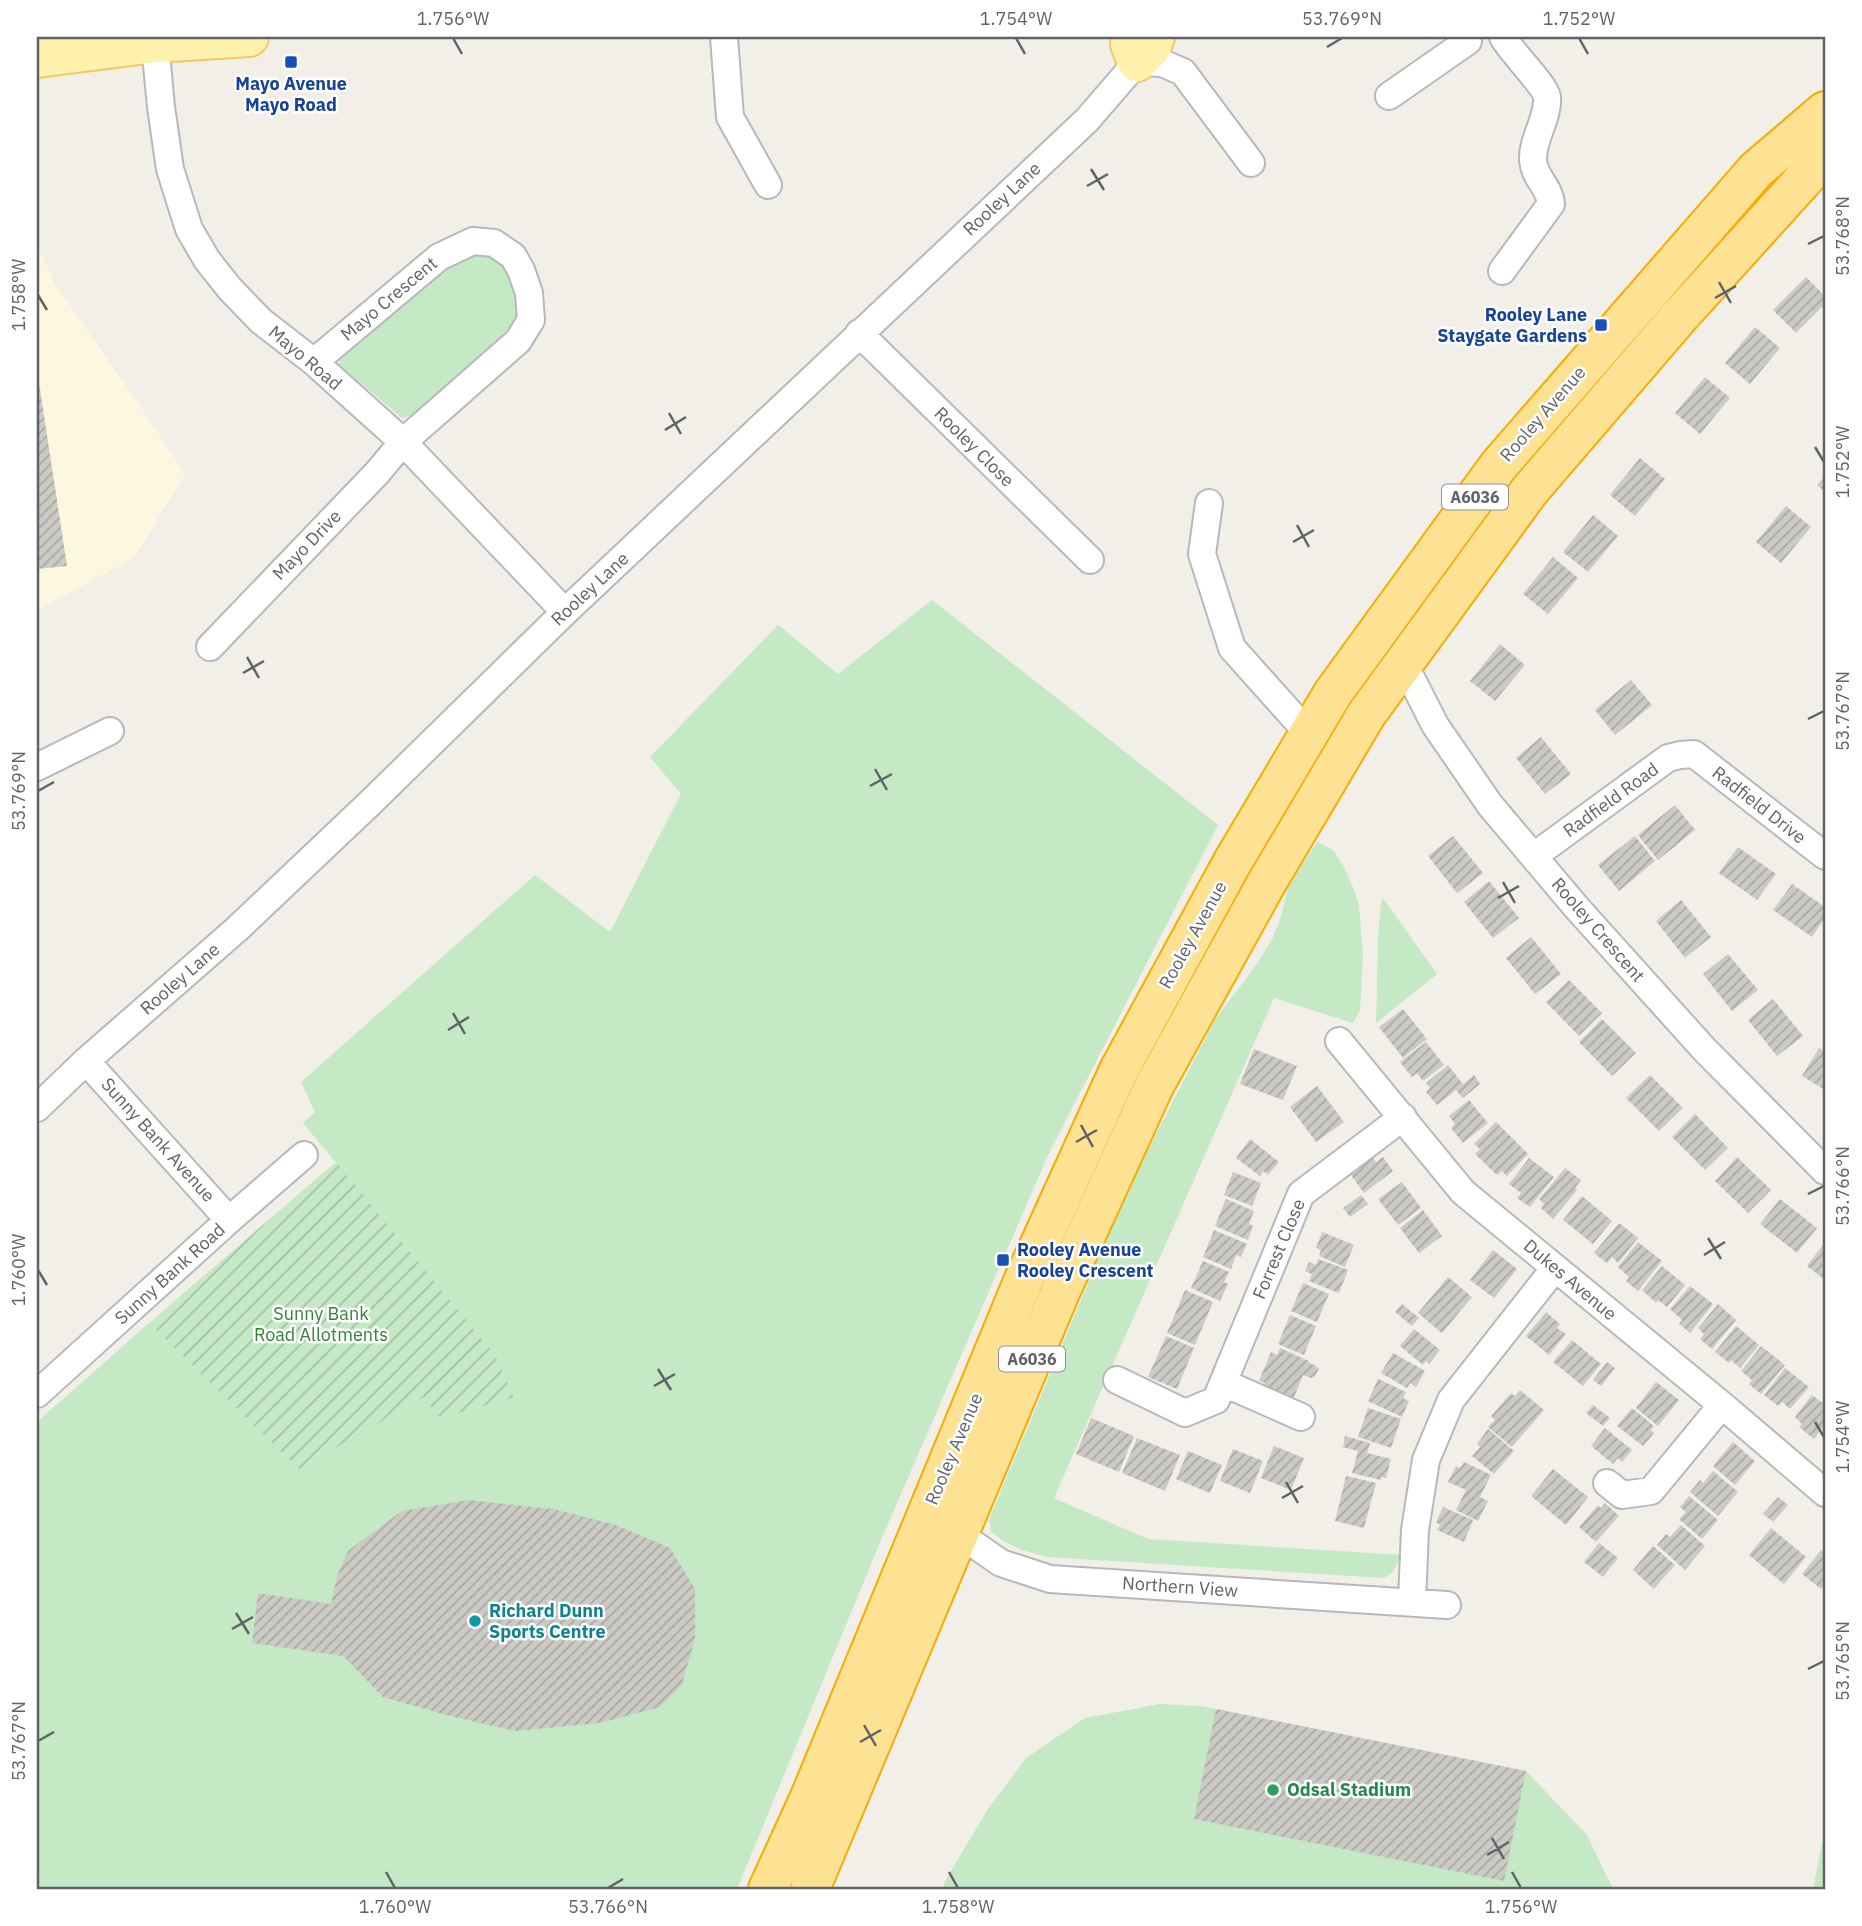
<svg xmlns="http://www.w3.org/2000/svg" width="1862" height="1926" font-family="'IBM Plex Sans',sans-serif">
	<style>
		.commercial { fill: #fef7e0 }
		.green { fill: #c5e8c5 }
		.garden { fill: url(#garden-furrows) }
		.building { fill: url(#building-hatch) }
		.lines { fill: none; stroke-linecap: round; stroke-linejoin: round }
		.street-casing { stroke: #b5b8bc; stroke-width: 30 }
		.primary-casing { stroke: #f2c960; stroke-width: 42 }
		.highway-casing { stroke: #f9ab00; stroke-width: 42 }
		.street { stroke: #fff; stroke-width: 26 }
		.primary { stroke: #fff2af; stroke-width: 38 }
		.highway { stroke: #fde293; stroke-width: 38 }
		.ticks { fill: none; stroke: #5f6368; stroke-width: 2.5 }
		.transit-dot { fill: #1a4fb4; stroke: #fff; stroke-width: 2.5 }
		.culture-dot { fill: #0f9aa8; stroke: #fff; stroke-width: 2.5 }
		.leisure-dot { fill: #2e9e5b; stroke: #fff; stroke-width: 2.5 }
		.labels { text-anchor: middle; stroke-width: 5; stroke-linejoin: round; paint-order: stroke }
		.shield { fill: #fff; stroke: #8f9295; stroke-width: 2 }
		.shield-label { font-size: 16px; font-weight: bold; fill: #5f6368 }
		.transit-label { font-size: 18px; font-weight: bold; fill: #164399; stroke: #fff }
		.street-label { font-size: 18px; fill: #5f6368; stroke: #fff }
		.park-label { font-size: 18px; fill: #348238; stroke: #fff }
		.culture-label { font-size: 18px; font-weight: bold; fill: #0d838f; stroke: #fff; text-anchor: start }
		.leisure-label { font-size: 18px; font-weight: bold; fill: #27864d; stroke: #fff; text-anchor: start }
		.neatline { fill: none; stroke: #5f6368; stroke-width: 2.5 }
		.ticks-label { font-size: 18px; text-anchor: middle; fill: #5f6368 }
	</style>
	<defs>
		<pattern id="garden-furrows" width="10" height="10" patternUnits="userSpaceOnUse" patternTransform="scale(1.75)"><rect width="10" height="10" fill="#c5e8c5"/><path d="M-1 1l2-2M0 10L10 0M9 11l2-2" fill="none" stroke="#a3c0a4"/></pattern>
		<pattern id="building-hatch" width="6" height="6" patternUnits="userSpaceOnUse" patternTransform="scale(1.75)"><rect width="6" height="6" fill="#cccac5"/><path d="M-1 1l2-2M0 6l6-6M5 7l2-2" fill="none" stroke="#a9a8a4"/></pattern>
	</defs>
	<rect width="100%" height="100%" fill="#f1efe8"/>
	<path class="commercial" d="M37,245L55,284L136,400L185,474L134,558L37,610Z"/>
	<path class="green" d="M474,252C482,253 490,254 497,258C519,272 521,304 515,326L412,415L402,418L339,365L340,355L438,268Z
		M932,600L1218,825L1049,1153L881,1540L737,1889H37V1422L149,1323L299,1468L424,1396L514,1397L495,1355L303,1123L315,1112L301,1082L535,875L610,932L681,794L650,757L778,625L838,674Z
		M1317,842L1333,850L1344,867L1355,892L1359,906L1363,956L1360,1010L1353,1023L1274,998L1054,1498L1148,1539L1402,1555L1392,1573L1384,1578L1047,1557C1026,1552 1007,1546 991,1531L989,1520L1127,1190L1216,1018L1252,971L1272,940L1281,917L1289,884Z
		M1382,897L1437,974L1376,1023C1378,981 1376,939 1382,897Z
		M1160,1704L1199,1706L1216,1709L1526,1771L1587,1835L1613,1889H943L945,1881L988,1809L1026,1758L1085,1718Z
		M1825,1829V1889H1813Z"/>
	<path class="garden" d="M336,1162L495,1355L514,1397L440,1418L424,1397L299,1469L149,1323Z"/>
	<path class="building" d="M1806,277L1825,296V304L1796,333L1773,310Z
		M1755,327L1780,348L1750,384L1725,363Z
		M37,376H38L67,566L37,569Z
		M1705,377L1730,398L1700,434L1675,413Z
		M1640,458L1665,479L1635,516L1610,495Z
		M1825,476V492L1817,485Z
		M1786,506L1811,527L1781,563L1756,542Z
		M1593,515L1618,536L1588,572L1563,552Z
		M1553,557L1578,578L1548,614L1523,594Z
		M1500,644L1525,665L1495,701L1470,681Z
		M1631,680L1652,705L1615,735L1595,710Z
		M1541,737L1571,774L1545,794L1516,758Z
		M1675,805L1695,830L1658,860L1638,835Z
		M1453,836L1483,873L1457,893L1428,856Z
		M1635,836L1655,861L1619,891L1598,865Z
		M1738,847L1776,874L1757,900L1719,873Z
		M1489,881L1519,918L1493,938L1464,902Z
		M1792,884L1825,907V918L1812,937L1773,910Z
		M1681,900L1711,937L1685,958L1656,921Z
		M1531,937L1561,974L1535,994L1506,958Z
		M1728,954L1758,990L1732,1011L1703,974Z
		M1569,980L1602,1013L1579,1036L1546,1002Z
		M1773,999L1803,1036L1777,1056L1748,1020Z
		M1403,1009L1427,1039L1403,1058L1379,1027Z
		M1602,1019L1636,1053L1612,1076L1579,1042Z
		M1426,1042L1444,1065L1423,1081L1417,1073L1412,1077L1400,1062Z
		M1819,1048L1825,1052V1090L1802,1076Z
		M1254,1049L1297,1066L1283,1100L1240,1084Z
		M1448,1065L1463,1084L1474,1075L1480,1084L1463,1098L1456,1090L1437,1105L1426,1092L1430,1088L1426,1083Z
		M1650,1075L1683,1108L1659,1131L1626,1098Z
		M1317,1086L1344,1122L1316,1142L1290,1107Z
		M1469,1100L1488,1123L1463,1143L1451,1128L1455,1124L1449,1116Z
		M1695,1114L1728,1148L1705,1170L1672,1137Z
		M1496,1122L1528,1154L1507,1176L1502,1171L1497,1175L1475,1154L1480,1149L1474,1144Z
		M1250,1139L1279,1162L1268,1175L1263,1171L1260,1176L1236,1158Z
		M1373,1157L1376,1162L1383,1157L1393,1171L1364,1193L1350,1174Z
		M1737,1157L1771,1190L1748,1213L1715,1181Z
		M1529,1158L1554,1177L1530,1207L1517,1198L1521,1193L1509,1184Z
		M1565,1168L1581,1180L1575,1188L1577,1190L1553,1219L1541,1208L1544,1204L1539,1199Z
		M1233,1172L1261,1183L1252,1206L1224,1195Z
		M1402,1182L1421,1208L1398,1225L1378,1199Z
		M1361,1195L1368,1204L1350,1217L1343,1208Z
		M1582,1196L1612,1221L1593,1244L1563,1220Z
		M1226,1199L1254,1211L1249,1224L1253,1226L1248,1240L1215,1226Z
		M1780,1199L1817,1228L1797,1253L1760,1224Z
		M1423,1210L1442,1236L1419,1253L1400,1228Z
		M1619,1223L1638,1238L1618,1263L1612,1257L1607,1263L1594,1253Z
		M1214,1230L1247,1244L1241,1257L1236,1255L1231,1269L1203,1257Z
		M1322,1232L1354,1245L1345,1267L1319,1256L1321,1250L1316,1248Z
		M1638,1242L1662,1261L1638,1291L1626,1281L1629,1277L1618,1267Z
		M1825,1242V1280L1807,1266Z
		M1493,1250L1517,1269L1494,1298L1470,1280Z
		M1318,1259L1348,1270L1339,1293L1309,1281L1312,1274L1305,1271L1309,1262L1316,1265Z
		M1203,1261L1229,1272L1224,1282L1228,1284L1220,1301L1191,1288Z
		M1662,1266L1685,1285L1667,1307L1658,1300L1656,1303L1642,1290Z
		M1448,1277L1472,1297L1442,1333L1418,1313Z
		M1303,1283L1329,1294L1317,1322L1291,1311Z
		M1690,1286L1713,1304L1690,1333L1679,1324L1682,1320L1670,1309Z
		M1185,1290L1213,1302L1195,1345L1167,1333Z
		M1402,1304L1419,1318L1412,1326L1395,1312Z
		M1718,1304L1736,1320L1712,1349L1700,1339L1704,1334L1698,1328Z
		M1546,1312L1560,1324L1557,1328L1566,1334L1549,1355L1526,1336Z
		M1290,1315L1316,1326L1304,1355L1278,1344Z
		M1736,1326L1759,1345L1740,1368L1731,1360L1729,1363L1715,1352Z
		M1414,1329L1440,1350L1429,1364L1426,1361L1423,1365L1400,1346Z
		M1166,1336L1194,1348L1177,1389L1148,1377Z
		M1572,1340L1601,1364L1583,1386L1553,1362Z
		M1761,1346L1785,1365L1761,1394L1749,1384L1752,1380L1741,1371Z
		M1280,1348L1309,1361L1308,1362L1316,1366L1319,1369L1315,1376L1311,1378L1303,1375L1292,1402L1262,1390L1265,1383L1259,1381L1271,1352L1277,1355Z
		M1393,1353L1425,1371L1416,1387L1410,1383L1407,1388L1381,1373Z
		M1607,1362L1615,1368L1601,1386L1593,1380Z
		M1785,1368L1809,1387L1790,1409L1782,1402L1778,1406L1764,1395Z
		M1378,1379L1406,1392L1403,1398L1409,1401L1402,1417L1368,1401Z
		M1656,1382L1679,1400L1658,1426L1636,1408Z
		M1520,1390L1544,1410L1512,1447L1488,1427L1495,1420L1491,1416L1511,1393L1515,1396Z
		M1812,1395L1825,1405V1425L1814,1439L1799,1427L1802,1424L1795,1417Z
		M1593,1405L1610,1418L1603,1426L1586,1413Z
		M1368,1408L1401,1419L1391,1448L1358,1437Z
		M1632,1408L1654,1426L1651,1430L1654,1433L1643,1446L1617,1426Z
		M1091,1418L1134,1436L1119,1472L1076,1454Z
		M1605,1428L1632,1450L1622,1462L1618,1458L1613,1464L1591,1446Z
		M1488,1429L1514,1451L1494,1474L1472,1456L1480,1447L1477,1444Z
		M1345,1436L1370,1443L1367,1453L1391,1459L1386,1478L1381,1477V1480L1352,1473L1358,1451L1343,1447Z
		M1137,1438L1180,1455L1165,1491L1122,1473Z
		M1733,1442L1755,1461L1735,1485L1713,1466Z
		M1274,1446L1304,1458L1291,1490L1261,1478Z
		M1233,1449L1263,1461L1250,1493L1220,1481Z
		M1188,1451L1222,1465L1210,1493L1176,1479Z
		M1464,1462L1491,1475L1480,1497L1488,1501L1478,1521L1456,1510L1466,1490L1448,1482L1456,1466L1460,1468Z
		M1553,1469L1588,1497L1566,1525L1531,1496Z
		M1713,1471L1738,1492L1718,1516L1690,1492L1700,1480L1703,1483Z
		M1346,1476L1376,1483L1364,1528L1335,1521Z
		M1689,1496L1718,1520L1702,1539L1679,1519L1686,1512L1680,1507Z
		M1778,1497L1788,1505L1773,1522L1763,1514Z
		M469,1500L553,1509L616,1525L670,1548L695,1589V1639L682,1684L660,1707L600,1723L516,1731L450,1716L383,1697L343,1656L252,1643L258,1593L331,1604L337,1576L348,1551L402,1511Z
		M1605,1503L1619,1516L1596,1542L1579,1527L1598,1505L1601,1508Z
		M1443,1507L1473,1520L1464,1542L1437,1530L1440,1525L1436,1522Z
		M1681,1525L1705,1546L1685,1570L1657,1545L1666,1534L1670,1537Z
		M1771,1528L1806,1557L1784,1584L1749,1555Z
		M1599,1543L1618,1558L1603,1577L1584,1562Z
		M1653,1546L1675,1565L1654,1589L1633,1570Z
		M1821,1550L1825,1554V1583L1821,1589L1802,1574Z
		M1216,1709L1526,1771L1504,1881L1194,1819Z"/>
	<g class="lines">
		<defs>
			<path id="street" d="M724,37L730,117L768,185
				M155,43L161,107L170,169L189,229L207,260L230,289L261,321L314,362L403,442L565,612
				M1389,96L1468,41
				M1502,271L1551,204C1550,187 1534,178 1533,160C1532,139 1549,117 1547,97C1545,85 1511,52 1503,37
				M859,333L1090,560
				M1209,503L1202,554L1232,648L1309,734
				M210,647L377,473L403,442L518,341L531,320L529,293L521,270L513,256L494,243L473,241L439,257L314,362
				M1404,664L1435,725L1490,805L1577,908L1704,1049L1825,1171
				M37,767L110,731
				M1534,856L1668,758L1680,755L1694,754L1825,856
				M1339,1041L1463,1192L1722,1405L1825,1493
				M86,1061L229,1220
				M37,1108L86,1061L237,929L368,805L565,612L1087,120L1137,62L1162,63L1183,72L1251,163
				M1117,1380L1185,1413L1216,1400L1301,1194L1403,1117
				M1224,1383L1301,1417
				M37,1394L229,1220L304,1155
				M1607,1483L1622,1495L1651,1491L1722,1405
				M959,1534L1001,1563L1050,1579L1447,1605
				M1412,1601L1415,1530L1426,1460L1451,1400L1555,1268"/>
			<path id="primary" d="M1131,37L1130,44L1137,62L1151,48L1155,37
				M37,58L155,43L249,37"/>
			<path id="highway" d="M768,1889L810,1797L1024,1279L1119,1070L1232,863L1333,693L1499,465L1756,170L1825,111
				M810,1889L1061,1290L1154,1086L1267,882L1366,715L1530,490L1678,318L1825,156"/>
		</defs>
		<use href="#street" class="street-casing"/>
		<use href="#primary" class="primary-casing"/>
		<use href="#highway" class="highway-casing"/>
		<use href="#street" class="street"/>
		<use href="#primary" class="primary"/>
		<use href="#highway" class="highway"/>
	</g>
	<path class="ticks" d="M453,38L462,54M1016,38L1025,54M1579,38L1588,54M1327,47L1342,38M1091,169L1104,190M1087,186L1108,174M1808,244L1824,236M1719,282L1731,303M38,295L47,310M1715,298L1736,286M669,413L681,434M665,430L686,417M1815,447L1824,462M1297,525L1309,547M1293,542L1314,530M247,657L259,678M243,673L264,661M1808,719L1824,711M875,769L887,790M870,786L892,774M38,791L54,782M1503,882L1515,903M1498,898L1519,886M453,1013L465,1034M448,1030L469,1017M1081,1125L1093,1147M1076,1142L1097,1130M1808,1194L1824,1186M1708,1238L1721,1259M1704,1255L1725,1242M38,1270L47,1285M658,1369L671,1390M654,1386L675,1374M1815,1422L1824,1437M1286,1482L1298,1503M1282,1498L1303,1486M236,1613L249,1634M232,1629L253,1617M1808,1669L1824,1661M864,1725L876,1746M38,1741L54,1732M860,1742L881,1730M1492,1838L1504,1859M1487,1855L1509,1842M386,1872L395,1888M949,1872L958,1888M1512,1872L1521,1888M608,1888L623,1879"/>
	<g class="transit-dot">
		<rect x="284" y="55" width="14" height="14" rx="3.5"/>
		<rect x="1594" y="318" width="14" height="14" rx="3.5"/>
		<rect x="996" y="1253" width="14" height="14" rx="3.5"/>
	</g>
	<circle class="culture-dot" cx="475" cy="1621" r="7"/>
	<circle class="leisure-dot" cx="1273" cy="1790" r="7"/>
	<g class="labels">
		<g class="shield">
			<rect x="1442" y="484.5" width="66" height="25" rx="5"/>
			<rect x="999" y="1346.5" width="66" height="25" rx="5"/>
		</g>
		<g class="shield-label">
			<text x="1475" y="503">A6036</text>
			<text x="1032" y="1365">A6036</text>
		</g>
		<g class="transit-label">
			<text x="291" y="90">Mayo Avenue<tspan x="291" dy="21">Mayo Road</tspan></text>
			<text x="1587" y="321" text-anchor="end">Rooley Lane<tspan x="1587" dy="21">Staygate Gardens</tspan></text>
			<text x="1017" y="1256" text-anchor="start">Rooley Avenue<tspan x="1017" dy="21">Rooley Crescent</tspan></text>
		</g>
		<g class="street-label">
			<text transform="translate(1002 199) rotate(-43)" y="6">Rooley Lane</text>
			<text transform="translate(389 299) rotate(-40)" y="6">Mayo Crescent</text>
			<text transform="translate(305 358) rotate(40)" y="6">Mayo Road</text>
			<text transform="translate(1543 414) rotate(-49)" y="6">Rooley Avenue</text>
			<text transform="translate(974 447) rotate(45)" y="6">Rooley Close</text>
			<text transform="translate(307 545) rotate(-46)" y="6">Mayo Drive</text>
			<text transform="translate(590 589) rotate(-43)" y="6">Rooley Lane</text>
			<text transform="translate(1611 800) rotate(-36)" y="6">Radfield Road</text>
			<text transform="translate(1759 805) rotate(38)" y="6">Radfield Drive</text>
			<text transform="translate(1598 930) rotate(49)" y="6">Rooley Crescent</text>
			<text transform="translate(1193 935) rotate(-61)" y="6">Rooley Avenue</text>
			<text transform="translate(180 979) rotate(-41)" y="6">Rooley Lane</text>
			<text transform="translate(158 1140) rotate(48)" y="6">Sunny Bank Avenue</text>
			<text transform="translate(1279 1249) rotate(-67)" y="6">Forrest Close</text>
			<text transform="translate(170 1274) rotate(-42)" y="6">Sunny Bank Road</text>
			<text transform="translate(1570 1280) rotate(40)" y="6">Dukes Avenue</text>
			<text transform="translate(954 1449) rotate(-67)" y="6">Rooley Avenue</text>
			<text transform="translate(1180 1587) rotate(4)" y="6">Northern View</text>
		</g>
		<g class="park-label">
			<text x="321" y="1320">Sunny Bank<tspan x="321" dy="21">Road Allotments</tspan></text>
		</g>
		<g class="culture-label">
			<text x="489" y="1617">Richard Dunn<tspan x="489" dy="21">Sports Centre</tspan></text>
		</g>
		<g class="leisure-label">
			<text x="1287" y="1796">Odsal Stadium</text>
		</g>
	</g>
	<rect width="1862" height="1926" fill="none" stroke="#ffffff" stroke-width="77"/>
	<rect x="38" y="38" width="1786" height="1850" class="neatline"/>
	<g class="ticks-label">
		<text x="453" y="25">1.756°W</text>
		<text x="1016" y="25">1.754°W</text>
		<text x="1342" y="25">53.769°N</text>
		<text x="1579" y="25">1.752°W</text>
		<text transform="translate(1843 236) rotate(-90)" y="6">53.768°N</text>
		<text transform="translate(19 295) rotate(-90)" y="6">1.758°W</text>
		<text transform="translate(1843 462) rotate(-90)" y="6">1.752°W</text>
		<text transform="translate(1843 711) rotate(-90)" y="6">53.767°N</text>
		<text transform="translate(19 791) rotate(-90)" y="6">53.769°N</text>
		<text transform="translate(1843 1186) rotate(-90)" y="6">53.766°N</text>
		<text transform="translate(19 1270) rotate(-90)" y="6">1.760°W</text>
		<text transform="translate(1843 1437) rotate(-90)" y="6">1.754°W</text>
		<text transform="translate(1843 1661) rotate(-90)" y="6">53.765°N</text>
		<text transform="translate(19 1741) rotate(-90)" y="6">53.767°N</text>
		<text x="395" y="1913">1.760°W</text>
		<text x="608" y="1913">53.766°N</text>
		<text x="958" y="1913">1.758°W</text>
		<text x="1521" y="1913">1.756°W</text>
	</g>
</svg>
